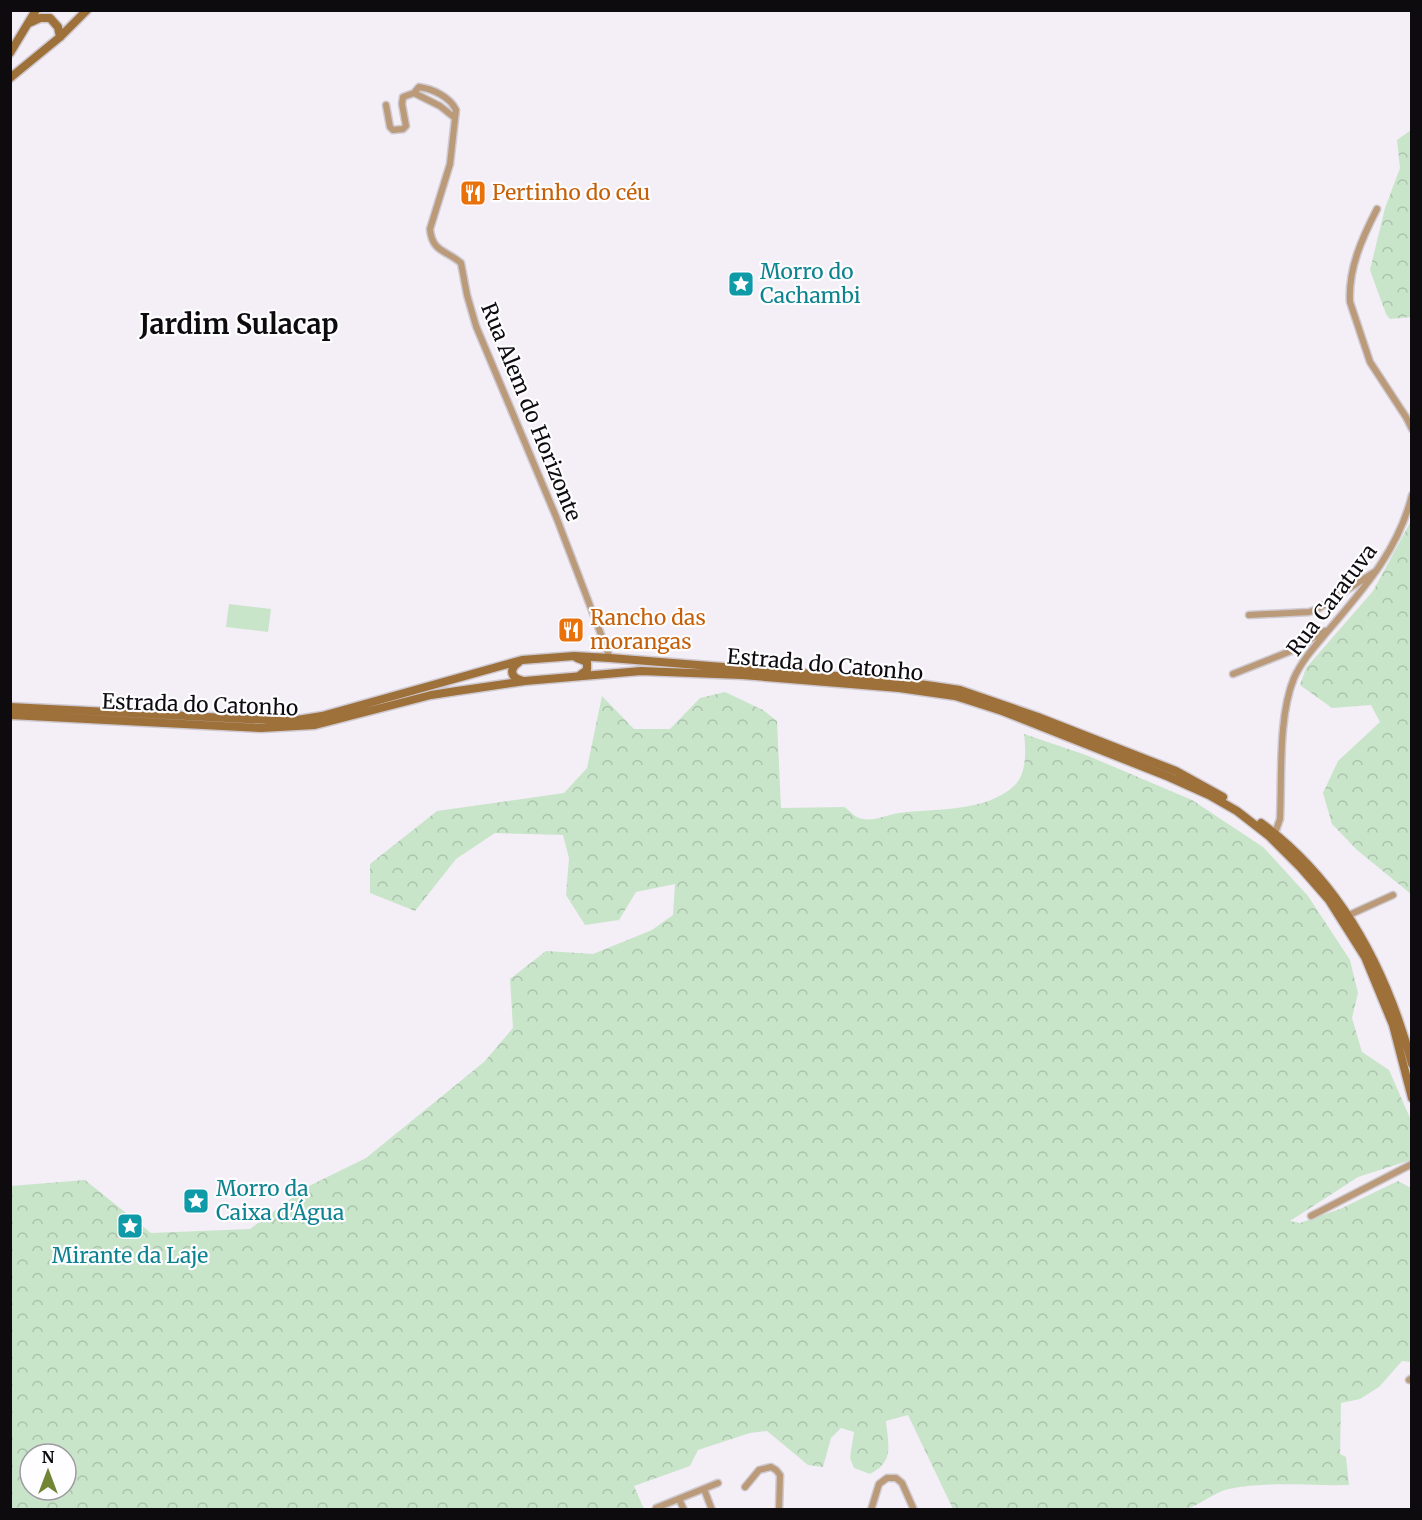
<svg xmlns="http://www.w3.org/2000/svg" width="1422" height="1520" font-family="Merriweather,serif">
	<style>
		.forest { fill: url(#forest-crowns); fill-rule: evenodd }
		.green { fill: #c8e5ca }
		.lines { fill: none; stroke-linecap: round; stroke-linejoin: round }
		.street-casing { stroke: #cfcad1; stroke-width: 9 }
		.secondary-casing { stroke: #cfcad1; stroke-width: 11 }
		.street { stroke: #ba9a78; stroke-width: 6 }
		.secondary { stroke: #9e703a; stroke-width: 8 }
		.labels { text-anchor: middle; stroke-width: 4.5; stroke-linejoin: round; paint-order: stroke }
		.food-label { font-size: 21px; fill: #c56008; stroke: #fefdff; text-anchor: start }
		.culture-label { font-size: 21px; fill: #0d838f; stroke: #fefdff; text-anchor: start }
		.street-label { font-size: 21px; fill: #0d0b0e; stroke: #fefdff }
		.district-label { font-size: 27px; font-weight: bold; fill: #0d0b0e; stroke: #fefdff }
	</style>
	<defs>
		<pattern id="forest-crowns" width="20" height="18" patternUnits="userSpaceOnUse" patternTransform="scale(1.5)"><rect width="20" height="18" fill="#c8e5ca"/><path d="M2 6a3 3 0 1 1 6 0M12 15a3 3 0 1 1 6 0" fill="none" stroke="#abc3ac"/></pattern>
	</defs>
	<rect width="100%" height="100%" fill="#f4eef6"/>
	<path class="forest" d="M1411,130V317L1390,319L1386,314L1370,270L1385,208L1400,168L1397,140Z
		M1411,521L1412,894H1411L1357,850L1332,824L1323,793L1338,761L1380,722L1371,705L1332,708L1300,685L1306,668L1373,591Z
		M725,692L763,710L777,721L781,808L844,807C851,811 854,818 863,819C876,821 886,815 899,813C935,808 984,813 1014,786C1027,774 1026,750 1024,734L1086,755L1192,800L1263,847L1308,896L1350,960L1358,993L1352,1018L1362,1052L1389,1070L1410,1118L1411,1160L1358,1177L1290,1221L1300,1223L1340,1209L1398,1181L1411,1188V1362L1402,1361L1379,1387L1360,1399L1341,1403L1340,1454L1346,1457L1349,1485C1310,1486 1268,1481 1229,1489C1209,1493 1191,1516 1170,1508L1168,1510L953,1509L908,1415L886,1421C888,1445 895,1461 870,1474L854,1468L850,1458L854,1432L841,1428L831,1438L823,1467L808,1465L767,1431L750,1433L698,1450L690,1466L634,1486L644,1509H11V1186L85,1180L151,1233L250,1229L307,1187L366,1158L484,1062L513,1028L510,979L546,951L593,954L652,930L673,915L675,884L636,892L619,920L585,925L566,895L569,858L563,835L495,833L456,859L415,911L370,893V864L437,811L564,793L587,768L602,696L634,729H670L700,698ZM30,1454H66V1490H30Z"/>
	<path class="green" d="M229,604L271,609L268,632L226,627Z"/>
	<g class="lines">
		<defs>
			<path id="street" d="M414,93L440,106L455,118
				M386,105L390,127L393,130L403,129L406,126L402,104L403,97L414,93L419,87C433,89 450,97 456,110L450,164L430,229C432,252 446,250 461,263L467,295L476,326L557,519L610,658
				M1377,209C1362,238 1348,269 1350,302L1370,362L1406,417L1412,429
				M1249,615L1309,612L1318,609L1376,571
				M1233,674L1291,651L1325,631
				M1275,833L1280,819C1282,776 1278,717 1294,678C1303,658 1318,643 1332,626C1366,586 1399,548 1412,495
				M1349,915L1393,895
				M1311,1216L1412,1164
				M1409,1380L1412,1378
				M745,1487L759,1470L771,1467L776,1470L780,1475L779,1510
				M704,1489L712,1510
				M679,1499L684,1510
				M656,1508L718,1483
				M871,1510L879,1484L887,1478H896L902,1483L914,1510"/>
			<path id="secondary" d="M29,23L40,18H50L58,27L60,37
				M10,53L36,10
				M10,78L60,37L87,10
				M577,658L587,662V670L579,676
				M519,662C508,670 511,678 523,681
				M10,707L268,720H297L322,716L522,660L574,656L610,658L899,681L960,690L1038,717L1176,771L1223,797
				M10,715L261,728L315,725L431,695L457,691L525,681L641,671L742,675L899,688L955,696L971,701L1002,711L1169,777L1209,795L1237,811L1269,836L1301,868L1329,900L1365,957L1393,1025L1412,1098
				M1261,823C1341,882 1387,971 1412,1064"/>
		</defs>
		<use href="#street" class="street-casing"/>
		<use href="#secondary" class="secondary-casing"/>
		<use href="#street" class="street"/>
		<use href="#secondary" class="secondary"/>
	</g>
	<defs>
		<symbol id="restaurant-square" viewBox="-11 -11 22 22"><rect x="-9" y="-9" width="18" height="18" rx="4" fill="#e8710a" stroke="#fefdff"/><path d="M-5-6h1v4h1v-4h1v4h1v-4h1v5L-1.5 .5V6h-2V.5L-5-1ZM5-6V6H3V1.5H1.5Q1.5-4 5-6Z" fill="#fff"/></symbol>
		<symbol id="sight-square" viewBox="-11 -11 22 22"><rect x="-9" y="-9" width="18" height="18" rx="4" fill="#0f9aa8" stroke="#fefdff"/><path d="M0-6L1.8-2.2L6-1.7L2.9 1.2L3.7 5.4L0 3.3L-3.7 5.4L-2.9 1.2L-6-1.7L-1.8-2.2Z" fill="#fff"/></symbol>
	</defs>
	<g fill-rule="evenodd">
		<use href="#restaurant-square" x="458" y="178" width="30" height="30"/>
		<use href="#sight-square" x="726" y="269" width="30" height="30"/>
		<use href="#restaurant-square" x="556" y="615" width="30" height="30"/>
		<use href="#sight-square" x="181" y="1186" width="30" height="30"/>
		<use href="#sight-square" x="115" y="1211" width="30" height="30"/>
	</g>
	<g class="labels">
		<g class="food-label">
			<text x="492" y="200">Pertinho do céu</text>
			<text x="590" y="625">Rancho das<tspan x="590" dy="24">morangas</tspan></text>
		</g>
		<g class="culture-label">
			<text x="760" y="279">Morro do<tspan x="760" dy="24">Cachambi</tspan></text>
			<text x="216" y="1196">Morro da<tspan x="216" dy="24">Caixa d'Água</tspan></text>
			<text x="130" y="1263" text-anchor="middle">Mirante da Laje</text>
		</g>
		<g class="street-label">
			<text transform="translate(531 412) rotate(68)" y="7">Rua Alem do Horizonte</text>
			<text transform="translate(1332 600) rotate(-53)" y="7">Rua Caratuva</text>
			<text transform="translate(825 665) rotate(5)" y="7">Estrada do Catonho</text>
			<text transform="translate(200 705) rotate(2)" y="7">Estrada do Catonho</text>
		</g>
		<g class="district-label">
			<text x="239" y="334">Jardim Sulacap</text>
		</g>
	</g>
	<rect width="1422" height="1520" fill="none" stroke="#0d0b0e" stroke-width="24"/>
	<g transform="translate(48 1472)"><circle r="28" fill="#fefdff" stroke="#9e9c9f" stroke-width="1.5"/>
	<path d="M0-4.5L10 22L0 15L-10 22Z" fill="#728535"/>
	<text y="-9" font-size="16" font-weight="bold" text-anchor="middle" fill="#0d0b0e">N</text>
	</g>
</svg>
